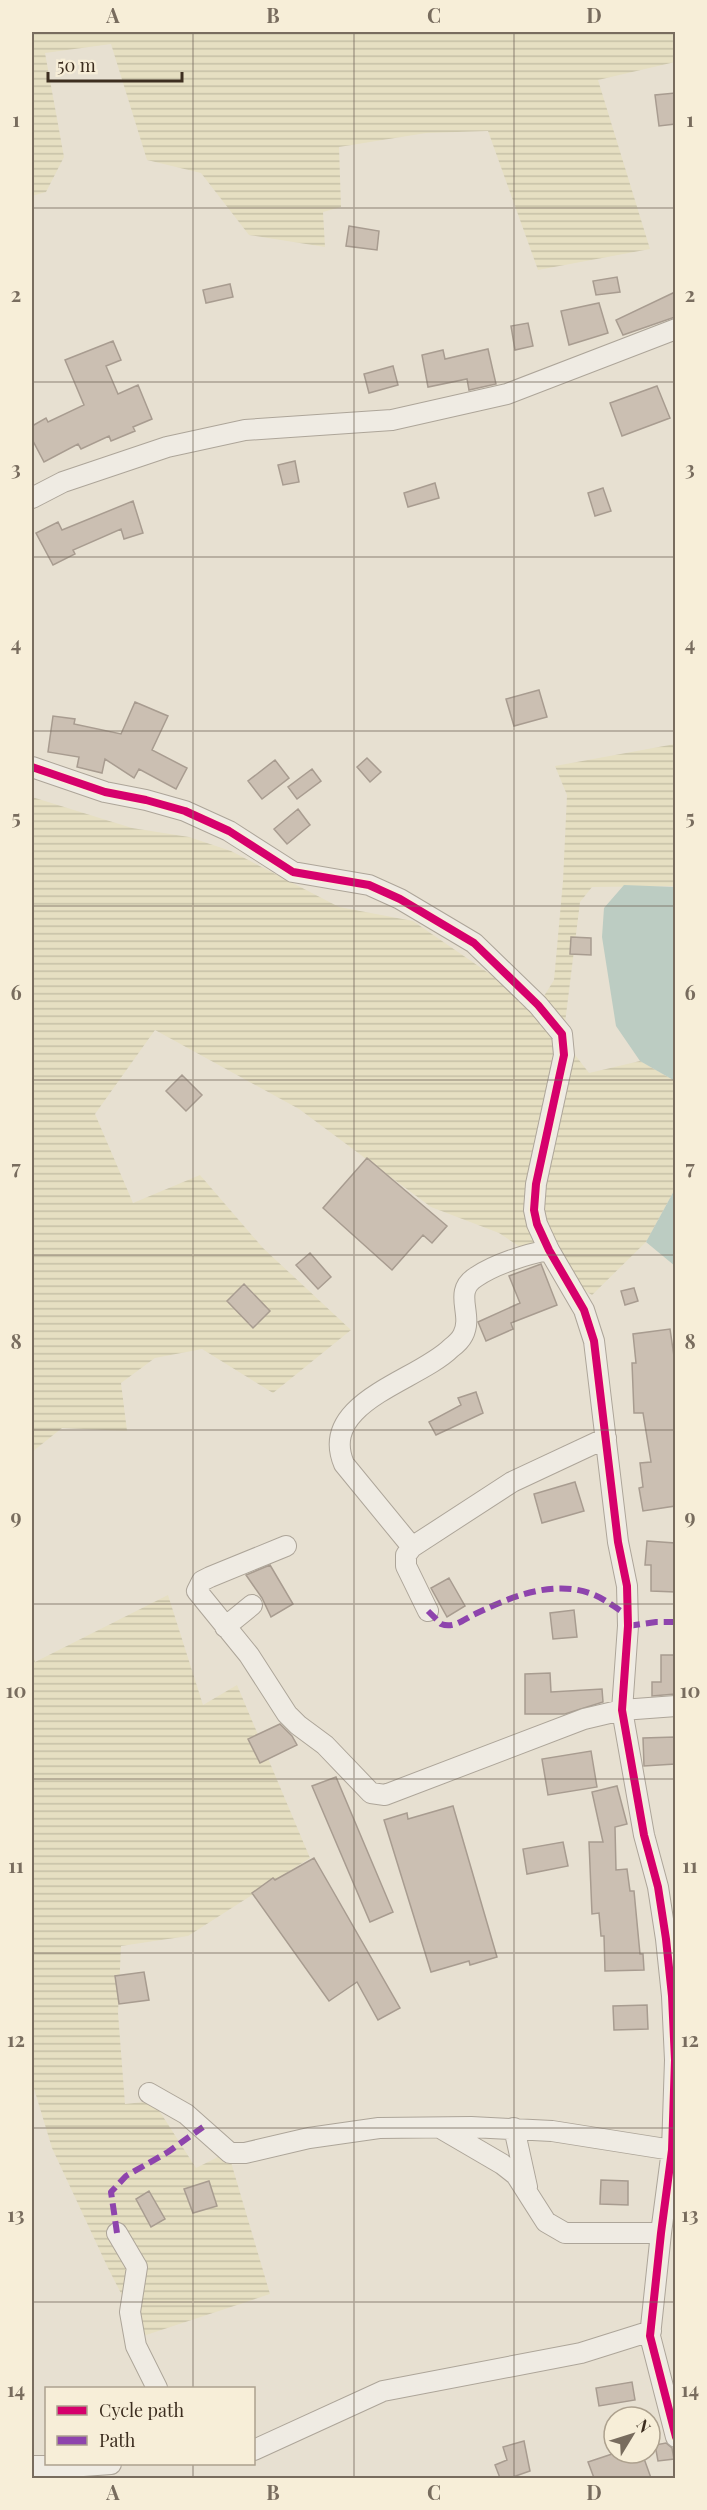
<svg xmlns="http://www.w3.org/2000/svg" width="707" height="2510" font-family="'Playfair Display',serif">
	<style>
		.farmland { fill: url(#farmland-rules) }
		.water { fill: #bcccc2 }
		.building { fill: #cbbfb2; stroke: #a89c90; stroke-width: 1.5 }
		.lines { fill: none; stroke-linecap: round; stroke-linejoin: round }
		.minor-casing { stroke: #ada599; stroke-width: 22 }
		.minor { stroke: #efebe3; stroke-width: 20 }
		.quiet { stroke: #8e44ad; stroke-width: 6; stroke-dasharray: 12 6; stroke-linecap: butt }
		.cycleway-casing { stroke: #f7eed8; stroke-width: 11 }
		.cycleway { stroke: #d6006c; stroke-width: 8 }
		.grid { fill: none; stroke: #786c5e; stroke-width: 1.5; stroke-opacity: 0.55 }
		.neatline { fill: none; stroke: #786c5e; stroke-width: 2 }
		.grid-label { font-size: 20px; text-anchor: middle; font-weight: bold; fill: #786c5e }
	</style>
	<defs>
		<pattern id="farmland-rules" width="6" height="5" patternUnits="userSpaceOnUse" patternTransform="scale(1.5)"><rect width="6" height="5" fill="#e6dfc2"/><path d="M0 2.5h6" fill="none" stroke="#c6c0a6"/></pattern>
	</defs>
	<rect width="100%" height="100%" fill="#e7e0d1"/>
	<path class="farmland" d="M32,32H675V62L598,80L650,249L538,270L488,131L426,133L339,147L341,207L323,212L325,247L249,235L201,173L147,160L111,44L45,53L64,157L46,192L32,196Z
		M675,744V886L592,887L580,902L563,1039L589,1073L640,1061L675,1081V1189L646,1242L592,1295L499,1233L431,1207L299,1109L155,1030L95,1114L133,1203L200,1175L263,1248L351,1330L273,1393L202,1349L155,1358L121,1383L127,1431L62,1428L32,1452V797L132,828L189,837L231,851L339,907L413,921L503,983L534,1012L554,980L563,881L567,795L555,766Z
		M168,1595L203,1705L237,1685L310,1858L188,1936L121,1946L118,2013L125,2104L153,2101L196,2168L228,2152L270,2294L143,2336L108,2268L52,2148L32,2082V1649L35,1662Z"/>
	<path class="water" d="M624,885L675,887V1081L640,1061L616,1026L602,937L604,908Z
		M675,1189V1266L646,1242Z"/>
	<path class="building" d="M675,93V124L659,126L655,95Z
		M349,226L379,231L377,250L346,246Z
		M617,277L620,292L596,295L593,281Z
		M230,284L233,297L206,303L203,290Z
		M675,292V317L623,335L616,320Z
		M599,303L608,333L569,345L561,311Z
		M528,323L533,346L515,350L511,326Z
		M113,341L121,360L106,366L118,394L138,385L152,419L133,427L135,431L111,441L109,436L81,449L78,444L44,462L32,439V426L46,418L48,422L84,405L65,360Z
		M488,349L496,384L469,390L467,379L428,387L422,355L443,350L445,359Z
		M393,366L398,385L369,393L364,374Z
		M657,386L670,418L622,436L610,403Z
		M295,461L299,482L283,485L278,465Z
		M435,483L439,498L408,507L404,493Z
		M603,488L611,511L595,516L588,493Z
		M133,501L143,533L124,539L121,529L73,550L75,554L53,565L36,533L58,522L62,530Z
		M539,690L547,717L514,726L506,699Z
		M135,702L168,716L152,750L187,768L176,789L139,769L134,778L105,759L102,773L77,767L79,757L48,752L53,716L75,719L74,724L121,734Z
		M367,758L381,772L370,782L357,767Z
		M275,760L289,778L262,799L248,781Z
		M312,769L321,781L297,799L288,787Z
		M298,809L310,825L287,844L274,829Z
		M571,937L591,938V955L570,954Z
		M182,1075L202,1095L186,1111L166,1091Z
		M367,1158L447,1226L432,1243L423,1235L392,1270L323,1208Z
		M310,1253L331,1277L318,1289L296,1265Z
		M541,1264L557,1305L511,1323L513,1329L486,1341L478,1322L520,1303L509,1276Z
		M244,1284L270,1311L253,1328L227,1301Z
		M634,1288L638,1301L625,1305L621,1291Z
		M670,1329L675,1363V1506L643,1511L639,1488L643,1487L640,1463L651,1462L643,1413H634L632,1363H636L633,1334Z
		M476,1392L483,1413L436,1435L429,1422L461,1405L458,1398Z
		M575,1482L584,1511L542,1523L534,1494Z
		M647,1541L675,1543V1592L651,1591V1565H645Z
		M270,1565L293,1604L271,1617L262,1598L246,1575Z
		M449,1578L465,1606L447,1617L431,1588Z
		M574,1610L577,1637L553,1639L550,1613Z
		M661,1655H675V1694L652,1696V1682H661Z
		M550,1673L551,1692L602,1689L603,1702L565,1714H525V1674Z
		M280,1724L292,1736L297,1745L260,1763L248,1739Z
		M675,1737V1764L644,1766L643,1738Z
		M591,1751L597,1787L548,1795L542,1759Z
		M336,1777L393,1912L370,1922L312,1786Z
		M617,1786L627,1824L615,1827L616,1870L627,1869L630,1891H634L640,1954H643L644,1970L605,1971L604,1936H601L599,1913L592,1914L589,1842H603L592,1792Z
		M453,1806L497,1957L470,1965L469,1961L431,1972L384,1820L407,1813L408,1819Z
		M563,1842L568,1866L527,1874L523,1849Z
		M314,1858L400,2008L378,2020L357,1982L329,2001L252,1893L273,1878L275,1880Z
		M144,1972L149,2000L119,2004L115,1976Z
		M647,2005L648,2029L614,2030L613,2006Z
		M601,2180L628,2181V2205L600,2204Z
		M209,2181L217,2206L193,2213L184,2189Z
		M149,2191L165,2219L151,2227L136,2199Z
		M632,2382L635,2400L599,2406L596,2388Z
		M524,2441L530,2471L510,2478H500L495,2465L507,2460L503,2447Z
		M666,2443L672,2448L674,2459L658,2461L655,2445Z
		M615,2453H642L651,2478H594L588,2462Z"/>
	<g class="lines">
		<defs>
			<path id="minor" d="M32,498L63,482L167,447L245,430L392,420L507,394L676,329
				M32,767L105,792L146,800L185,811L229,831L293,872L369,885L400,899L474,943L538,1005L562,1034L564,1055L536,1184L534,1210L537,1224L549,1250L584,1310L594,1341L618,1542L627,1586L628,1626L622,1710L644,1835L658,1887L666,1939L672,1996L675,2060L672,2150L661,2233L650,2336L676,2437
				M286,1546L210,1577L202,1581L197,1591L249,1655L287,1714L298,1725L325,1745L371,1793L385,1795L584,1719L622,1710L676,1706
				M412,1547L344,1464C318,1402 418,1381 451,1348C455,1345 461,1339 463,1335C474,1314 452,1292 476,1277C495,1264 527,1254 549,1250
				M428,1611L406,1566V1555L412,1547L512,1482L606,1438
				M225,1627L252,1605
				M149,2093L186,2114L230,2153H245L309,2138L379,2128L471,2127L552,2131L672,2150
				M514,2128L527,2187
				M442,2129L502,2164L516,2175L546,2222L565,2233H661
				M117,2233L137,2267L130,2312L136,2346L157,2388
				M254,2450L383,2391L581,2353L651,2331
				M32,2466H83L111,2464"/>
		</defs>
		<use href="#minor" class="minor-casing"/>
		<use href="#minor" class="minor"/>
		<path class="quiet" d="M428,1611L441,1624C454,1629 464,1619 475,1614C510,1597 554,1579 592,1594C605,1599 616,1608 628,1616
			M628,1626L656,1622H676
			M117,2233L111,2192L126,2176L168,2152L203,2127"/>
		<defs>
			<path id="cycleway" d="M32,767L105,792L146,800L185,811L229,831L293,872L369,885L400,899L474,943L538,1005L562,1034L564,1055L536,1184L534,1210L537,1224L549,1250L584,1310L594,1341L618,1542L627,1586L628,1626L622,1710L644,1835L658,1887L666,1939L672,1996L675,2060L672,2150L661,2233L650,2336L676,2437"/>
		</defs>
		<use href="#cycleway" class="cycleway-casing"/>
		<use href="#cycleway" class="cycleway"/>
	</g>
	<path class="grid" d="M193,32V2388M354,32V2478M514,32V2478M32,208H676M32,382H676M32,557H676M32,731H676M32,906H676M32,1080H676M32,1255H676M32,1430H676M32,1604H676M32,1779H676M32,1953H676M32,2128H676M32,2302H676M193,2464V2478"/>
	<rect width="707" height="2510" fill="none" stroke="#f7eed8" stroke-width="66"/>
	<rect x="45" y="2387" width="210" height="78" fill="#f7eed8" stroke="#ada18e" stroke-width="1.5"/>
	<rect x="57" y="2406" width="30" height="9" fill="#d6006c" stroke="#ada18e" stroke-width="1.5"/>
	<text x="99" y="2417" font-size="18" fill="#3d2e20">Cycle path</text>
	<rect x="57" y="2436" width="30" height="9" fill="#8e44ad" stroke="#ada18e" stroke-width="1.5"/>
	<text x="99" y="2447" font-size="18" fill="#3d2e20">Path</text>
	<g transform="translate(632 2435) rotate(52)"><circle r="28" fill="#f7eed8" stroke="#ada18e" stroke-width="1.5"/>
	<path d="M0-4.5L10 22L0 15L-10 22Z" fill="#786c5e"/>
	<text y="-9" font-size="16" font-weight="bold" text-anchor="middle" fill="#3d2e20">N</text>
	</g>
	<path d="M48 72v9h134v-9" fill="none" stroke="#3d2e20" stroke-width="3"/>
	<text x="57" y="72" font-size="18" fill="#3d2e20" stroke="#f7eed8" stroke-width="4.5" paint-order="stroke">50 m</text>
	<rect x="33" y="33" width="641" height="2444" class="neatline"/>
	<g class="grid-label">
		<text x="113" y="23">A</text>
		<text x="273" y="23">B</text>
		<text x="434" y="23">C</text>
		<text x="594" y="23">D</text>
		<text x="16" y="127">1</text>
		<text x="690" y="127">1</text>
		<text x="16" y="302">2</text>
		<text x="690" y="302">2</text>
		<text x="16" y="476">3</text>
		<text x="690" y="476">3</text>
		<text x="16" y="651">4</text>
		<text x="690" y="651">4</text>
		<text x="16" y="825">5</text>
		<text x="690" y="825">5</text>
		<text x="16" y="1000">6</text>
		<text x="690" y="1000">6</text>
		<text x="16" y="1175">7</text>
		<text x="690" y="1175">7</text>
		<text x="16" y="1349">8</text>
		<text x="690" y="1349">8</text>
		<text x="16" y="1524">9</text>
		<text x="690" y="1524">9</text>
		<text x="16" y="1698">10</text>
		<text x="690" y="1698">10</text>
		<text x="16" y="1873">11</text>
		<text x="690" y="1873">11</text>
		<text x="16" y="2047">12</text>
		<text x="690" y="2047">12</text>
		<text x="16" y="2222">13</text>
		<text x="690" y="2222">13</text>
		<text x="16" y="2397">14</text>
		<text x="690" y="2397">14</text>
		<text x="113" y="2500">A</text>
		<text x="273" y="2500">B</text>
		<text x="434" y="2500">C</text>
		<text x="594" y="2500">D</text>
	</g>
</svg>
